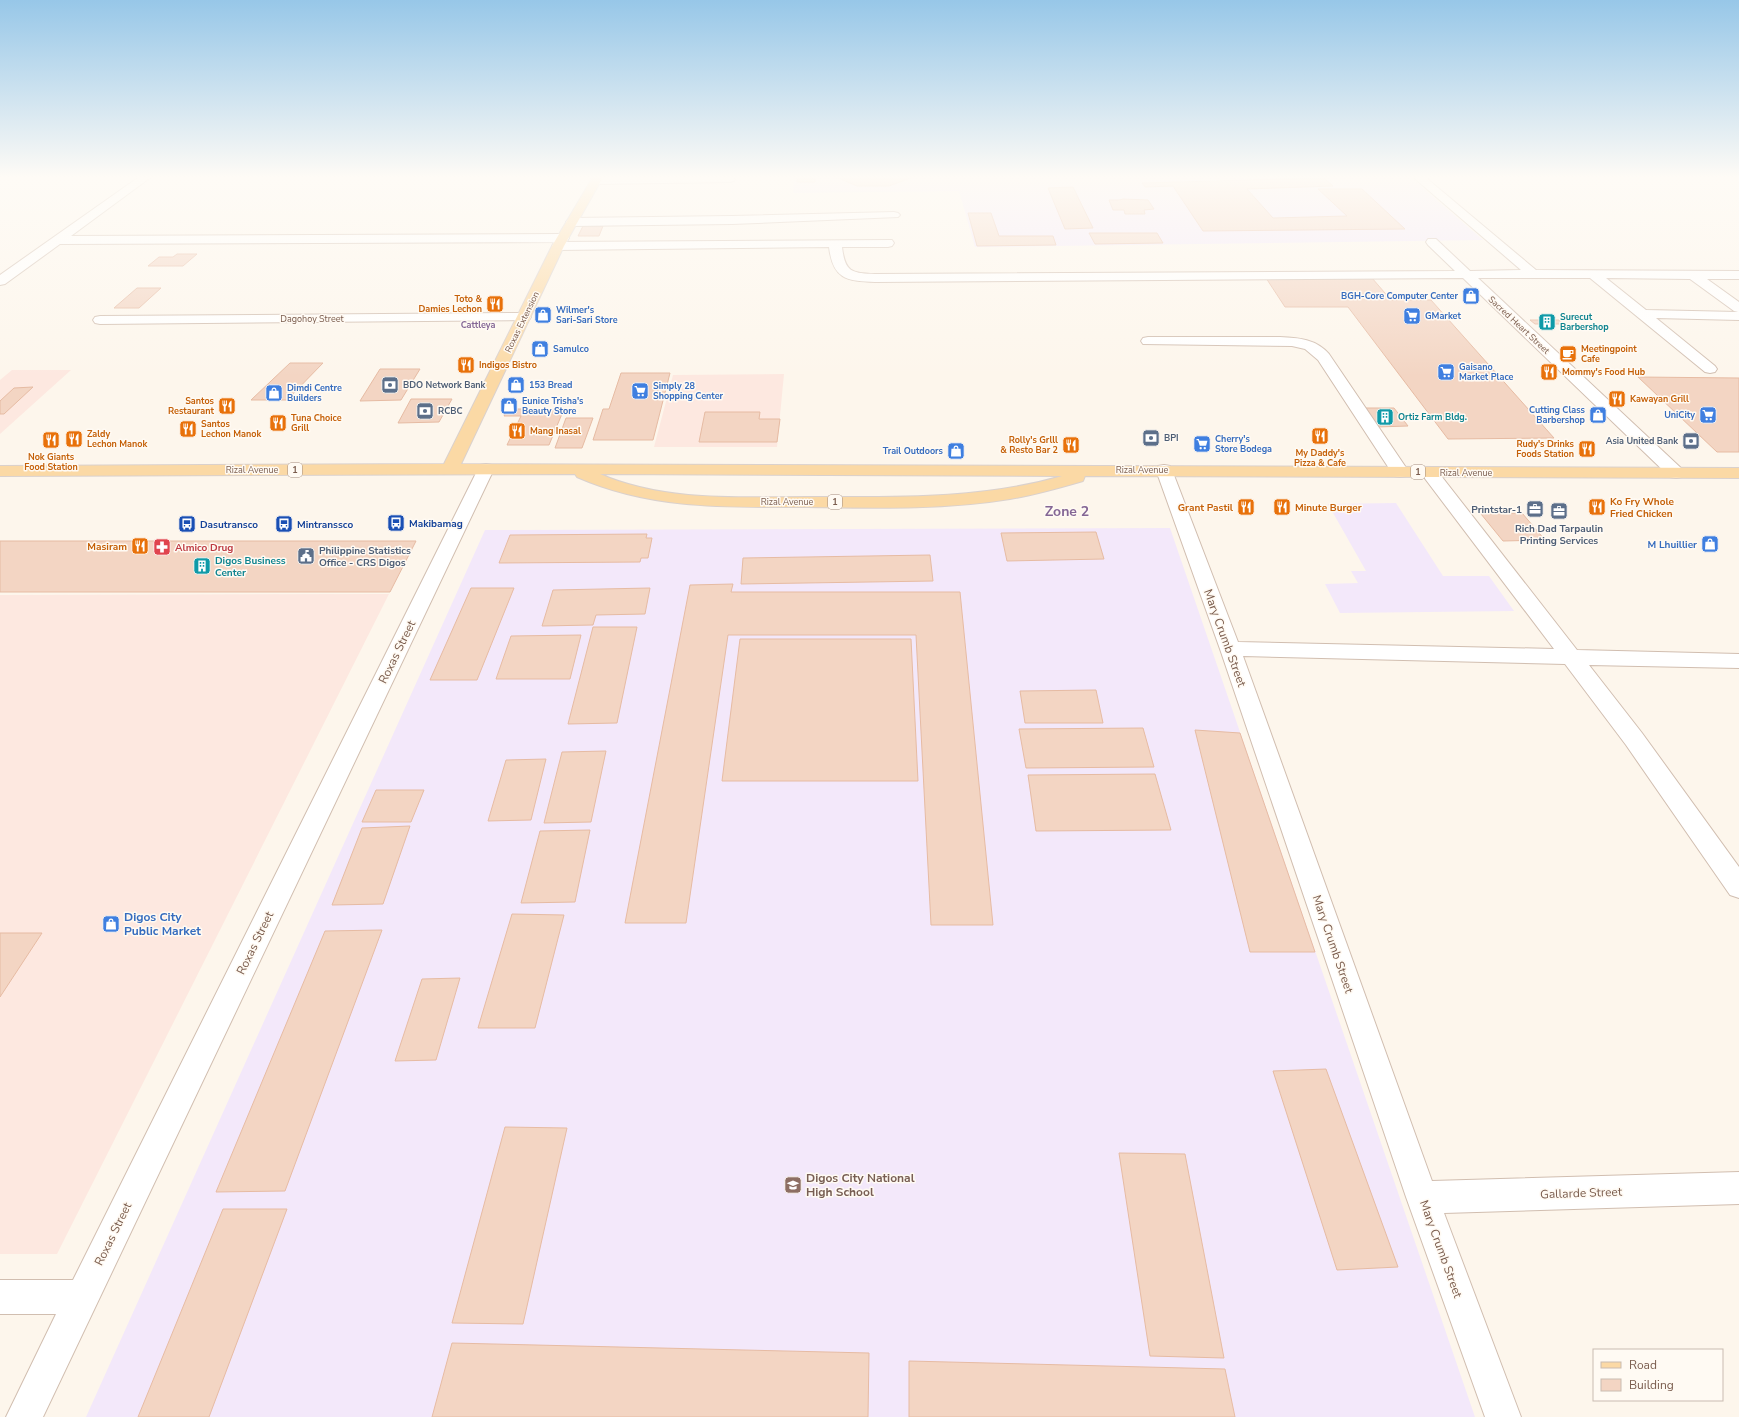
<svg xmlns="http://www.w3.org/2000/svg" width="1739" height="1417" font-family="'Nunito Sans',sans-serif">
	<style>
		.commercial { fill: #fde8e0 }
		.education { fill: #f3e8fa }
		.building { fill: #f3d5c3; stroke: #e6bba3 }
		.lines { fill: none; stroke-linecap: round; stroke-linejoin: round }
		.minor-casing { stroke: #d1beb0; stroke-width: 2 }
		.major-casing { stroke: #dad1cd; stroke-width: 2 }
		.minor { fill: #fff; fill-rule: evenodd }
		.major { fill: #fbd9a5; fill-rule: evenodd }
		.labels { text-anchor: middle; stroke-width: 3; stroke-linejoin: round; paint-order: stroke }
		.far-shop-label { font-size: 9px; font-weight: bold; fill: #366cbe; stroke: #fffaf3; text-anchor: start }
		.far-food-label { font-size: 9px; font-weight: bold; fill: #c56008; stroke: #fffaf3; text-anchor: start }
		.far-culture-label { font-size: 9px; font-weight: bold; fill: #0d838f; stroke: #fffaf3; text-anchor: start }
		.far-street-label { font-size: 9px; fill: #7a5c4d; stroke: #fffaf3 }
		.far-neighbourhood-label { font-size: 9px; font-weight: bold; fill: #846695; stroke: #fffaf3 }
		.far-service-label { font-size: 9px; font-weight: bold; fill: #4e5e75; stroke: #fffaf3; text-anchor: start }
		.shield { fill: #fffaf3; stroke: #a28b7f; stroke-width: 1 }
		.shield-label { font-size: 9px; font-weight: bold; fill: #7a5c4d }
		.food-label { font-size: 10px; font-weight: bold; fill: #c56008; stroke: #fffaf3; text-anchor: start }
		.service-label { font-size: 10px; font-weight: bold; fill: #4e5e75; stroke: #fffaf3; text-anchor: end }
		.transit-label { font-size: 10px; font-weight: bold; fill: #164399; stroke: #fffaf3; text-anchor: start }
		.shop-label { font-size: 10px; font-weight: bold; fill: #366cbe; stroke: #fffaf3; text-anchor: end }
		.health-label { font-size: 10px; font-weight: bold; fill: #be3a42; stroke: #fffaf3; text-anchor: start }
		.culture-label { font-size: 10px; font-weight: bold; fill: #0d838f; stroke: #fffaf3; text-anchor: start }
		.near-street-label { font-size: 12px; fill: #7a5c4d; stroke: #fffaf3 }
		.near-shop-label { font-size: 12px; font-weight: bold; fill: #366cbe; stroke: #fffaf3; text-anchor: start }
		.near-education-label { font-size: 12px; font-weight: bold; fill: #785e54; stroke: #fffaf3; text-anchor: start }
		.district-label { font-size: 14px; font-weight: bold; fill: #846695; stroke: #fffaf3 }
	</style>
	<rect width="100%" height="100%" fill="#fdf6ec"/>
	<path class="commercial" d="M12,370H71L0,434V380Z
		M784,374L777,447H654L673,375Z
		M389,594L57,1254H0V595Z"/>
	<path class="education" d="M794,177H1410L1483,240L975,247L959,191L793,193Z
		M1396,503L1443,576H1489L1514,611L1340,613L1325,584L1358,583L1351,571H1366L1328,504Z
		M1170,528L1475,1417H86L485,530Z"/>
	<path class="building" d="M798,177H815V182H797Z
		M836,177H913L889,186H857Z
		M1324,178L1333,186L1247,189L1273,218L1347,216L1318,189H1362L1405,229L1203,231L1173,186L1145,187L1142,183Z
		M1073,187L1093,228L1065,229L1048,188Z
		M1123,199L1148,200L1154,209L1144,210L1145,214H1125L1124,210H1113L1109,200H1119Z
		M968,213H991L999,236H1053L1056,245L977,246Z
		M583,226H603L599,236H578Z
		M1089,233H1157L1163,243L1095,244Z
		M177,254H197L183,266H148L159,257H173Z
		M1266,278H1372L1391,300H1431L1554,438L1448,439L1348,307H1285Z
		M137,288H161L139,308H114Z
		M1530,320H1559L1564,324H1535Z
		M290,363H323L287,400H251Z
		M380,369H420L401,400L360,401Z
		M621,373H670L653,440H593L603,409H609Z
		M1638,377L1739,378V452H1717Z
		M33,387L4,414H0V401L14,388Z
		M411,399H452L439,422L398,423Z
		M1363,408H1394L1408,426L1376,427Z
		M508,409H564L549,445H507L521,416H504Z
		M705,412H760L759,419H780L777,442H699Z
		M566,418H593L582,448H555Z
		M1522,513L1545,540L1503,541L1481,514Z
		M1096,532L1104,559L1007,561L1001,533Z
		M647,534L646,538H652L648,558H641L640,562L499,563L510,535Z
		M0,541H416L390,592H0Z
		M930,555L933,581L741,584L743,558Z
		M733,584L731,592H960L993,925H931L916,635H728L686,923H625L690,585Z
		M471,588H514L477,680H430Z
		M650,588L645,614L596,615L593,625L542,626L553,590Z
		M593,627H637L617,723L568,724Z
		M581,635L570,679H496L511,636Z
		M740,639H911L918,781H722Z
		M1096,690L1103,723H1025L1020,691Z
		M1143,728L1154,767L1026,768L1019,729Z
		M1195,730L1240,733L1315,952H1250Z
		M606,751L591,822L544,823L562,752Z
		M546,759L531,820L488,821L506,760Z
		M1155,774L1171,830L1036,831L1028,775Z
		M376,790H424L411,822H362Z
		M410,826L383,904L332,905L362,828Z
		M590,830L575,902L521,903L540,831Z
		M512,914L564,915L535,1028H478Z
		M382,930L285,1191L216,1192L325,931Z
		M0,933H42L0,997Z
		M460,978L436,1060L395,1061L422,979Z
		M1326,1069L1398,1267L1337,1270L1273,1071Z
		M505,1127L567,1128L523,1324L452,1323Z
		M1119,1153L1185,1154L1224,1358L1150,1356Z
		M223,1209H287L209,1417H138Z
		M452,1343L869,1353L868,1417H432Z
		M909,1361L1225,1369L1235,1417H909Z"/>
	<g class="lines">
		<defs>
			<path id="minor" d="M139,177H151L71,236L563,234L567,235L569,238L567,241L563,242L60,244L5,284L0,285V275Z
				M735,177L734,181L730,182L596,184L591,181L596,178Z
				M1413,177H1425L1536,270L1739,271V279H1707L1739,302V320L1656,318L1715,366L1717,369L1715,372L1710,373L1705,372L1590,278H1478L1682,469L1685,473L1682,477L1676,478L1670,477L1463,278L875,282C846,281 833,279 829,247L558,250L554,249L552,246L554,243L558,242L892,240L894,243L892,246L888,247H842C845,272 851,273 875,274L1455,271L1428,245L1426,242L1428,239H1436L1470,271L1521,270ZM1606,278L1690,279L1734,311L1738,312L1646,310Z
				M894,212L898,213L900,215L898,217L732,224L572,226L568,224L566,222L568,220L572,218L732,216Z
				M524,313L529,314L531,317L529,320L100,324L95,323L93,320L95,317L100,316Z
				M1148,337H1280C1299,338 1316,339 1329,354L1409,472L1406,476L1400,477L1394,476L1318,360L1305,349L1292,346L1143,344L1141,341L1143,338Z
				M486,464L492,465L494,469L43,1417H6L56,1314H0V1280H73L478,469L480,465Z
				M1164,465L1170,466L1172,470L1238,642L1554,649L1420,472L1423,468L1429,467L1435,468L1577,650L1739,654V668L1589,665L1642,733L1739,867V898L1730,895L1626,745L1565,664L1243,656L1432,1181L1739,1172V1204L1444,1213L1521,1417H1485L1406,1197L1220,649L1156,470L1158,466Z"/>
			<path id="major" d="M593,177H603L564,246L461,464L1739,468V478L1085,476L1083,481C1059,488 1035,495 1010,499C943,510 875,508 808,507C728,507 652,510 577,477L575,474L0,476V466L444,464L552,246ZM600,474L1062,476C979,500 892,497 807,497C739,497 664,502 600,474Z"/>
		</defs>
		<use href="#minor" class="minor-casing"/>
		<use href="#major" class="major-casing"/>
		<use href="#minor" class="minor"/>
		<use href="#major" class="major"/>
	</g>
	<linearGradient id="sky" x2="0" y2="1"><stop stop-color="#97c7e8"/><stop offset="0.47" stop-color="#fefbf6"/><stop offset="1" stop-color="#fefbf6" stop-opacity="0"/></linearGradient>
	<rect width="1739" height="376" fill="url(#sky)"/>
	<defs>
		<symbol id="shop-square" viewBox="-11 -11 22 22"><rect x="-9" y="-9" width="18" height="18" rx="4" fill="#3f7fe0" stroke="#fffaf3"/><path d="M-5-2.5h2.3a2.7 3.5 0 0 1 5.4 0H5L5.5 6h-11ZM-1.5-2.5h3a1.5 2.3 0 0 0-3 0Z" fill="#fff"/></symbol>
		<symbol id="restaurant-square" viewBox="-11 -11 22 22"><rect x="-9" y="-9" width="18" height="18" rx="4" fill="#e8710a" stroke="#fffaf3"/><path d="M-5-6h1v4h1v-4h1v4h1v-4h1v5L-1.5 .5V6h-2V.5L-5-1ZM5-6V6H3V1.5H1.5Q1.5-4 5-6Z" fill="#fff"/></symbol>
		<symbol id="supermarket-square" viewBox="-11 -11 22 22"><rect x="-9" y="-9" width="18" height="18" rx="4" fill="#3f7fe0" stroke="#fffaf3"/><path d="M-6-5.5h2.5l.6 2H6L4.5 2H-2.5L-4.4-4H-6ZM-1.5 3.2a1.3 1.3 0 1 0 .1 0ZM3 3.2a1.3 1.3 0 1 0 .1 0Z" fill="#fff"/></symbol>
		<symbol id="building-square" viewBox="-11 -11 22 22"><rect x="-9" y="-9" width="18" height="18" rx="4" fill="#0f9aa8" stroke="#fffaf3"/><path d="M-4-6H4V6H1V3H-1V6H-4ZM-2.5-4.3h1.7v1.8h-1.7ZM.8-4.3h1.7v1.8H.8ZM-2.5-1h1.7V.8h-1.7ZM.8-1h1.7V.8H.8Z" fill="#fff"/></symbol>
		<symbol id="cafe-square" viewBox="-11 -11 22 22"><rect x="-9" y="-9" width="18" height="18" rx="4" fill="#e8710a" stroke="#fffaf3"/><path d="M-5.5-4.5H6V0H3Q3 3.5 0 3.5H-2.5Q-5.5 3.5-5.5 0ZM3-3.2v2h1.7v-2ZM-6 4.5H4V6H-6Z" fill="#fff"/></symbol>
		<symbol id="bank-square" viewBox="-11 -11 22 22"><rect x="-9" y="-9" width="18" height="18" rx="4" fill="#5c6f8a" stroke="#fffaf3"/><path d="M-6-4H6V4H-6ZM0-2.3a2.3 2.3 0 1 0 0 4.6a2.3 2.3 0 1 0 0-4.6Z" fill="#fff"/></symbol>
		<symbol id="office-square" viewBox="-11 -11 22 22"><rect x="-9" y="-9" width="18" height="18" rx="4" fill="#5c6f8a" stroke="#fffaf3"/><path d="M-6-3h4V-5.5h4V-3h4V5H-6ZM-1-4.5V-3h2v-1.5ZM-6 0V1H6V0Z" fill="#fff"/></symbol>
		<symbol id="bus-square" viewBox="-11 -11 22 22"><rect x="-9" y="-9" width="18" height="18" rx="4" fill="#1a4fb4" stroke="#fffaf3"/><path d="M-5-6H5V4H4V6H2V4H-2V6H-4V4H-5ZM-3.5-4V0h7V-4ZM-3.5 1.2v1.5H-2V1.2ZM2 1.2v1.5H3.5V1.2Z" fill="#fff"/></symbol>
		<symbol id="pharmacy-square" viewBox="-11 -11 22 22"><rect x="-9" y="-9" width="18" height="18" rx="4" fill="#e0444e" stroke="#fffaf3"/><path d="M-2-6h4v4h4v4h-4v4h-4v-4h-4v-4h4Z" fill="#fff"/></symbol>
		<symbol id="civic-square" viewBox="-11 -11 22 22"><rect x="-9" y="-9" width="18" height="18" rx="4" fill="#5c6f8a" stroke="#fffaf3"/><path d="M-.6-6.5H3V-4.5H.6V-3L4-1V1h2V6H-6V1h2V-1L-.6-3ZM-1.2 2.5V6h2.4V2.5Z" fill="#fff"/></symbol>
		<symbol id="school-square" viewBox="-11 -11 22 22"><rect x="-9" y="-9" width="18" height="18" rx="4" fill="#8d6e63" stroke="#fffaf3"/><path d="M0-5L7-2L0 1L-7-2ZM-4 1L0 2.5L4 1V4Q0 6-4 4Z" fill="#fff"/></symbol>
	</defs>
	<g fill-rule="evenodd">
		<use href="#shop-square" x="1461" y="286" width="20" height="20"/>
		<use href="#restaurant-square" x="485" y="294" width="20" height="20"/>
		<use href="#shop-square" x="533" y="305" width="20" height="20"/>
		<use href="#supermarket-square" x="1402" y="306" width="20" height="20"/>
		<use href="#building-square" x="1537" y="312" width="20" height="20"/>
		<use href="#shop-square" x="530" y="339" width="20" height="20"/>
		<use href="#cafe-square" x="1558" y="344" width="20" height="20"/>
		<use href="#restaurant-square" x="456" y="355" width="20" height="20"/>
		<use href="#supermarket-square" x="1436" y="362" width="20" height="20"/>
		<use href="#restaurant-square" x="1539" y="362" width="20" height="20"/>
		<use href="#bank-square" x="380" y="375" width="20" height="20"/>
		<use href="#shop-square" x="506" y="375" width="20" height="20"/>
		<use href="#supermarket-square" x="630" y="381" width="20" height="20"/>
		<use href="#shop-square" x="264" y="383" width="20" height="20"/>
		<use href="#restaurant-square" x="1607" y="389" width="20" height="20"/>
		<use href="#restaurant-square" x="217" y="396" width="20" height="20"/>
		<use href="#shop-square" x="499" y="396" width="20" height="20"/>
		<use href="#bank-square" x="415" y="401" width="20" height="20"/>
		<use href="#shop-square" x="1588" y="405" width="20" height="20"/>
		<use href="#supermarket-square" x="1698" y="405" width="20" height="20"/>
		<use href="#building-square" x="1375" y="407" width="20" height="20"/>
		<use href="#restaurant-square" x="268" y="413" width="20" height="20"/>
		<use href="#restaurant-square" x="178" y="419" width="20" height="20"/>
		<use href="#restaurant-square" x="507" y="421" width="20" height="20"/>
		<use href="#restaurant-square" x="1310" y="426" width="20" height="20"/>
		<use href="#bank-square" x="1141" y="428" width="20" height="20"/>
		<use href="#restaurant-square" x="64" y="429" width="20" height="20"/>
		<use href="#restaurant-square" x="41" y="430" width="20" height="20"/>
		<use href="#bank-square" x="1681" y="431" width="20" height="20"/>
		<use href="#supermarket-square" x="1192" y="434" width="20" height="20"/>
		<use href="#restaurant-square" x="1061" y="435" width="20" height="20"/>
		<use href="#restaurant-square" x="1577" y="439" width="20" height="20"/>
		<use href="#shop-square" x="946" y="441" width="20" height="20"/>
		<use href="#restaurant-square" x="1236" y="497" width="20" height="20"/>
		<use href="#restaurant-square" x="1272" y="497" width="20" height="20"/>
		<use href="#restaurant-square" x="1587" y="497" width="20" height="20"/>
		<use href="#office-square" x="1525" y="499" width="20" height="20"/>
		<use href="#office-square" x="1549" y="501" width="20" height="20"/>
		<use href="#bus-square" x="386" y="513" width="20" height="20"/>
		<use href="#bus-square" x="177" y="514" width="20" height="20"/>
		<use href="#bus-square" x="274" y="514" width="20" height="20"/>
		<use href="#shop-square" x="1700" y="534" width="20" height="20"/>
		<use href="#restaurant-square" x="130" y="536" width="20" height="20"/>
		<use href="#pharmacy-square" x="152" y="537" width="20" height="20"/>
		<use href="#civic-square" x="296" y="546" width="20" height="20"/>
		<use href="#building-square" x="192" y="556" width="20" height="20"/>
		<use href="#shop-square" x="101" y="914" width="20" height="20"/>
		<use href="#school-square" x="783" y="1175" width="20" height="20"/>
	</g>
	<g class="labels">
		<g class="far-shop-label">
			<text x="1458" y="299" text-anchor="end">BGH-Core Computer Center</text>
			<text x="556" y="313">Wilmer's<tspan x="556" dy="10">Sari-Sari Store</tspan></text>
			<text x="1425" y="319">GMarket</text>
			<text x="553" y="352">Samulco</text>
			<text x="1459" y="370">Gaisano<tspan x="1459" dy="10">Market Place</tspan></text>
			<text x="529" y="388">153 Bread</text>
			<text x="653" y="389">Simply 28<tspan x="653" dy="10">Shopping Center</tspan></text>
			<text x="287" y="391">Dimdi Centre<tspan x="287" dy="10">Builders</tspan></text>
			<text x="522" y="404">Eunice Trisha's<tspan x="522" dy="10">Beauty Store</tspan></text>
			<text x="1585" y="413" text-anchor="end">Cutting Class<tspan x="1585" dy="10">Barbershop</tspan></text>
			<text x="1695" y="418" text-anchor="end">UniCity</text>
			<text x="1215" y="442">Cherry's<tspan x="1215" dy="10">Store Bodega</tspan></text>
			<text x="943" y="454" text-anchor="end">Trail Outdoors</text>
		</g>
		<g class="far-food-label">
			<text x="482" y="302" text-anchor="end">Toto &amp;<tspan x="482" dy="10">Damies Lechon</tspan></text>
			<text x="1581" y="352">Meetingpoint<tspan x="1581" dy="10">Cafe</tspan></text>
			<text x="479" y="368">Indigos Bistro</text>
			<text x="1562" y="375">Mommy's Food Hub</text>
			<text x="1630" y="402">Kawayan Grill</text>
			<text x="214" y="404" text-anchor="end">Santos<tspan x="214" dy="10">Restaurant</tspan></text>
			<text x="291" y="421">Tuna Choice<tspan x="291" dy="10">Grill</tspan></text>
			<text x="201" y="427">Santos<tspan x="201" dy="10">Lechon Manok</tspan></text>
			<text x="530" y="434">Mang Inasal</text>
			<text x="87" y="437">Zaldy<tspan x="87" dy="10">Lechon Manok</tspan></text>
			<text x="1058" y="443" text-anchor="end">Rolly's Grlll<tspan x="1058" dy="10">&amp; Resto Bar 2</tspan></text>
			<text x="1574" y="447" text-anchor="end">Rudy's Drinks<tspan x="1574" dy="10">Foods Station</tspan></text>
			<text x="1320" y="456" text-anchor="middle">My Daddy's<tspan x="1320" dy="10">Pizza &amp; Cafe</tspan></text>
			<text x="51" y="460" text-anchor="middle">Nok Giants<tspan x="51" dy="10">Food Station</tspan></text>
		</g>
		<g class="far-culture-label">
			<text x="1560" y="320">Surecut<tspan x="1560" dy="10">Barbershop</tspan></text>
			<text x="1398" y="420">Ortiz Farm Bldg.</text>
		</g>
		<g class="far-street-label">
			<text x="312" y="322">Dagohoy Street</text>
			<text transform="translate(522 322) rotate(-64)" y="3">Roxas Extension</text>
			<text transform="translate(1519 325) rotate(43)" y="3">Sacred Heart Street</text>
			<text x="252" y="473">Rizal Avenue</text>
			<text x="1142" y="473">Rizal Avenue</text>
			<text x="1466" y="476">Rizal Avenue</text>
			<text x="787" y="505">Rizal Avenue</text>
		</g>
		<g class="far-neighbourhood-label">
			<text x="478" y="328">Cattleya</text>
		</g>
		<g class="far-service-label">
			<text x="403" y="388">BDO Network Bank</text>
			<text x="438" y="414">RCBC</text>
			<text x="1164" y="441">BPI</text>
			<text x="1678" y="444" text-anchor="end">Asia United Bank</text>
		</g>
		<g class="shield">
			<rect x="288" y="463" width="14" height="14" rx="3"/>
			<rect x="1411" y="465" width="14" height="14" rx="3"/>
			<rect x="828" y="495" width="14" height="14" rx="3"/>
		</g>
		<g class="shield-label">
			<text x="295" y="473">1</text>
			<text x="1418" y="475">1</text>
			<text x="835" y="505">1</text>
		</g>
		<g class="food-label">
			<text x="1610" y="505">Ko Fry Whole<tspan x="1610" dy="12">Fried Chicken</tspan></text>
			<text x="1233" y="511" text-anchor="end">Grant Pastil</text>
			<text x="1295" y="511">Minute Burger</text>
			<text x="127" y="550" text-anchor="end">Masiram</text>
		</g>
		<g class="service-label">
			<text x="1522" y="513">Printstar-1</text>
			<text x="1559" y="532" text-anchor="middle">Rich Dad Tarpaulin<tspan x="1559" dy="12">Printing Services</tspan></text>
			<text x="319" y="554" text-anchor="start">Philippine Statistics<tspan x="319" dy="12">Office - CRS Digos</tspan></text>
		</g>
		<g class="transit-label">
			<text x="409" y="527">Makibamag</text>
			<text x="200" y="528">Dasutransco</text>
			<text x="297" y="528">Mintranssco</text>
		</g>
		<g class="shop-label">
			<text x="1697" y="548">M Lhuillier</text>
		</g>
		<g class="health-label">
			<text x="175" y="551">Almico Drug</text>
		</g>
		<g class="culture-label">
			<text x="215" y="564">Digos Business<tspan x="215" dy="12">Center</tspan></text>
		</g>
		<g class="near-street-label">
			<text transform="translate(1225 638) rotate(70)" y="4">Mary Crumb Street</text>
			<text transform="translate(397 652) rotate(-64)" y="4">Roxas Street</text>
			<text transform="translate(255 943) rotate(-64)" y="4">Roxas Street</text>
			<text transform="translate(1333 944) rotate(71)" y="4">Mary Crumb Street</text>
			<text transform="translate(1581 1193) rotate(-2)" y="4">Gallarde Street</text>
			<text transform="translate(113 1234) rotate(-64)" y="4">Roxas Street</text>
			<text transform="translate(1441 1249) rotate(70)" y="4">Mary Crumb Street</text>
		</g>
		<g class="near-shop-label">
			<text x="124" y="921">Digos City<tspan x="124" dy="14">Public Market</tspan></text>
		</g>
		<g class="near-education-label">
			<text x="806" y="1182">Digos City National<tspan x="806" dy="14">High School</tspan></text>
		</g>
		<g class="district-label">
			<text x="1067" y="516">Zone 2</text>
		</g>
	</g>
	<rect x="1593" y="1349" width="130" height="52" fill="#fffaf3" stroke="#cabbb1"/>
	<rect x="1601" y="1362" width="20" height="6" fill="#fbd9a5" stroke="#cabbb1"/>
	<text x="1629" y="1369" font-size="12" fill="#7a5c4d">Road</text>
	<rect x="1601" y="1379" width="20" height="12" fill="#f3d5c3" stroke="#cabbb1"/>
	<text x="1629" y="1389" font-size="12" fill="#7a5c4d">Building</text>
</svg>
